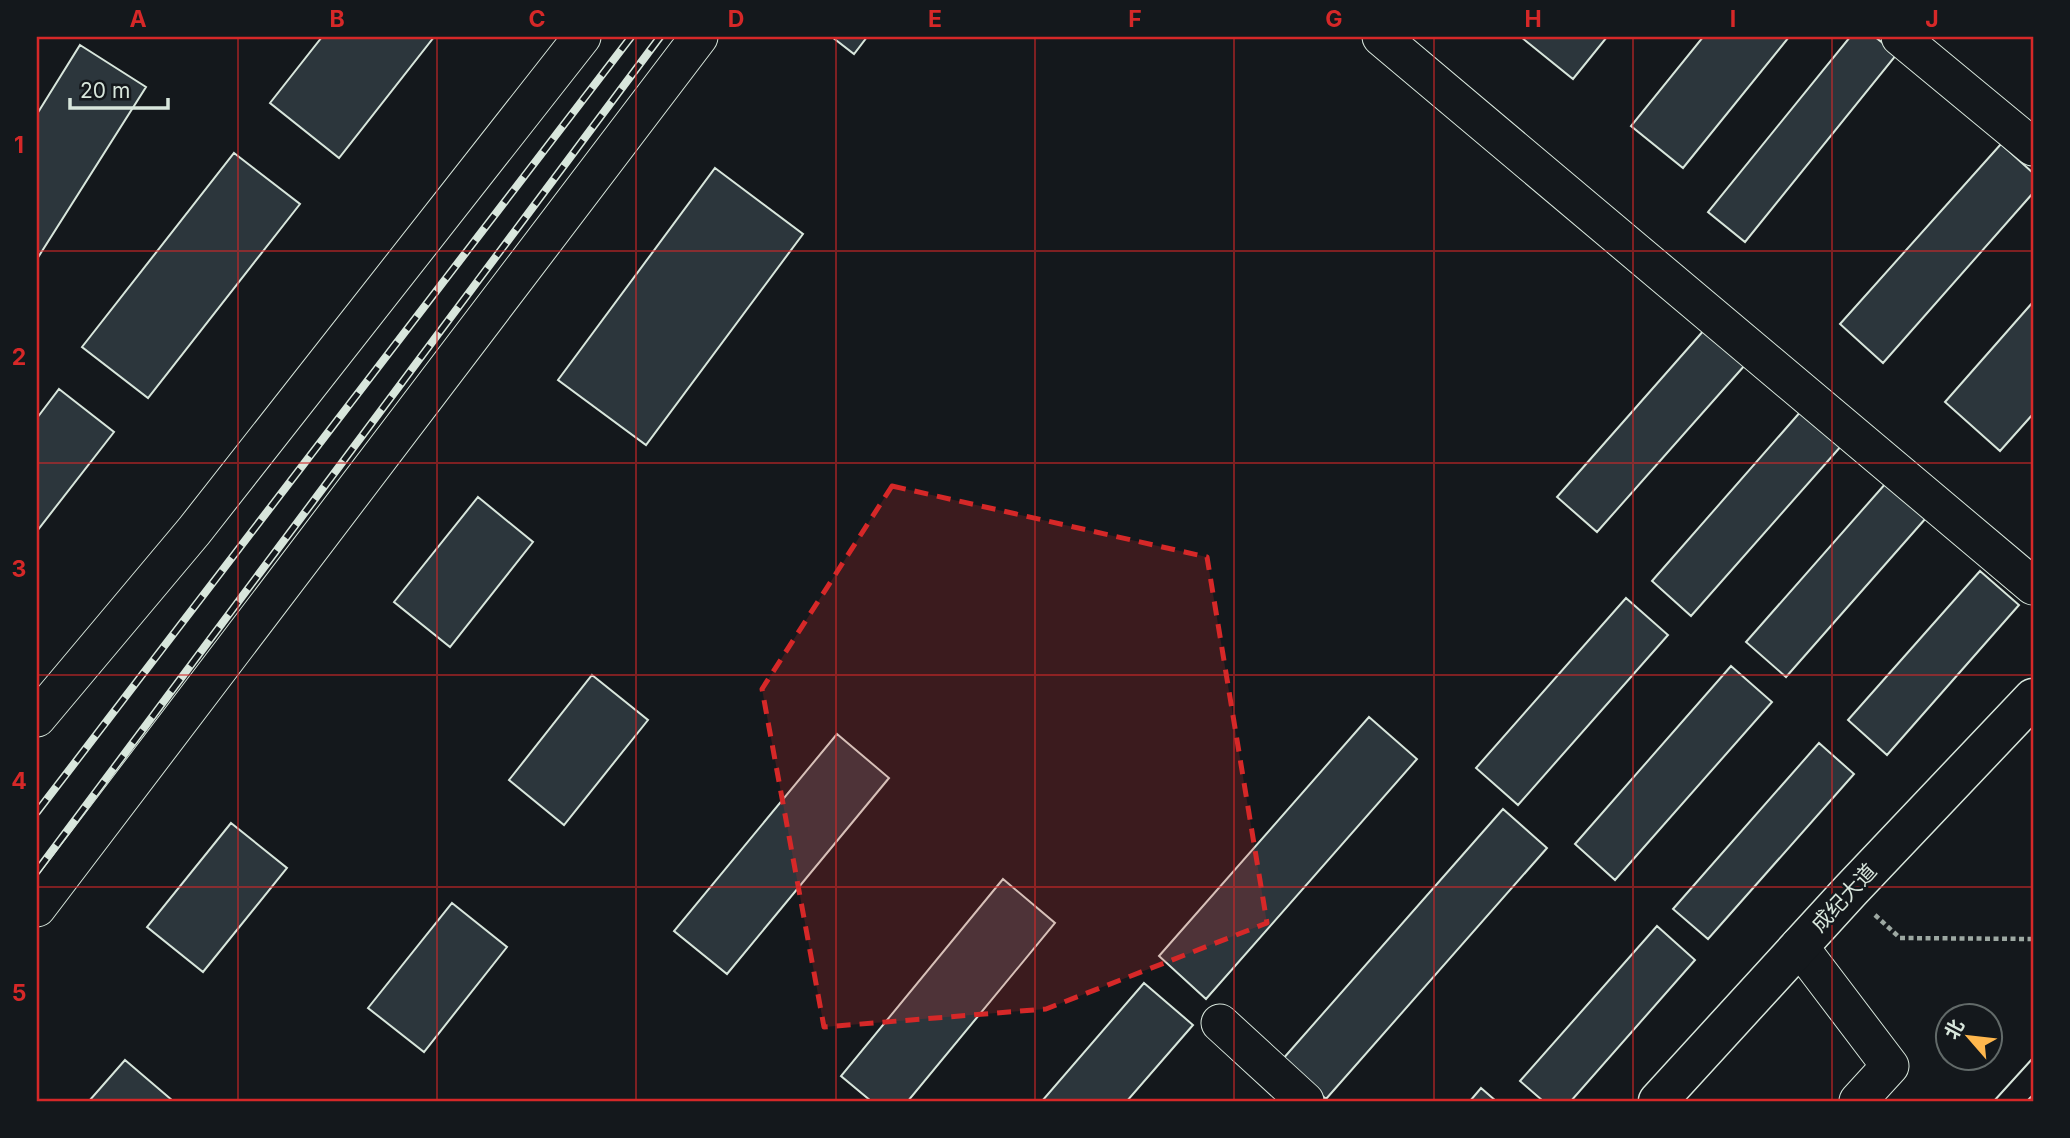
<svg xmlns="http://www.w3.org/2000/svg" width="2070" height="1138" font-family="Inter,'Noto Sans SC',sans-serif">
	<style>
		.building { fill: #2c363c; stroke: #d8e6dc; stroke-width: 2 }
		.lines { fill: none; stroke-linecap: round; stroke-linejoin: round }
		.minor-casing { stroke: #d8e6dc; stroke-width: 39 }
		.major-casing { stroke: #d8e6dc; stroke-width: 41 }
		.path { stroke: #9da8a2; stroke-width: 4.5; stroke-dasharray: 5 3.5; stroke-linecap: butt }
		.minor { stroke: #14181c; stroke-width: 37 }
		.major { stroke: #14181c; stroke-width: 38 }
		.tram { stroke: #d8e6dc; stroke-width: 2 }
		.rail-casing { stroke: #d8e6dc; stroke-width: 8 }
		.rail { stroke: #14181c; stroke-width: 5; stroke-dasharray: 16; stroke-linecap: butt }
		.marked { fill: #d62828; fill-opacity: 0.2; stroke: #d62828; stroke-width: 5; stroke-dasharray: 14 9; stroke-linejoin: round }
		.grid { fill: none; stroke: #d62828; stroke-width: 2; stroke-opacity: 0.55 }
		.labels { text-anchor: middle; stroke-width: 5; stroke-linejoin: round; paint-order: stroke }
		.street-label { font-size: 21px; fill: #d8e6dc; stroke: #14181c }
		.neatline { fill: none; stroke: #d62828; stroke-width: 2.5 }
		.grid-label { font-size: 23px; text-anchor: middle; font-weight: bold; fill: #d62828 }
	</style>
	<rect width="100%" height="100%" fill="#14181c"/>
	<path class="building" d="M322,37H434L339,158L270,103Z
		M832,37H867L854,54Z
		M1521,37H1607L1573,79Z
		M1703,37H1789L1683,168L1631,126Z
		M1850,37H1875L1897,54L1745,242L1708,212Z
		M80,45L146,87L37,259V114Z
		M2001,144L2033,173V193L1883,363L1840,324Z
		M234,153L300,204L148,398L82,347Z
		M715,168L803,234L646,445L558,380Z
		M2033,302V414L2000,451L1945,402Z
		M1705,329L1745,365L1597,532L1557,497Z
		M59,389L114,432L37,531V418Z
		M1802,410L1842,445L1691,616L1652,581Z
		M1886,483L1926,518L1786,677L1746,642Z
		M478,497L533,542L450,647L394,602Z
		M1980,571L2019,605L1887,755L1848,720Z
		M1626,598L1668,635L1518,805L1476,768Z
		M1731,666L1772,702L1615,880L1575,844Z
		M592,675L648,720L564,825L509,780Z
		M1369,717L1417,759L1206,999L1159,956Z
		M837,734L889,778L727,974L674,931Z
		M1819,743L1854,774L1708,939L1673,909Z
		M1503,809L1547,848L1326,1099L1282,1060Z
		M231,823L287,868L203,972L147,927Z
		M1003,879L1055,923L908,1101H871L841,1076Z
		M452,903L507,947L424,1052L368,1008Z
		M1657,926L1695,960L1571,1101H1543L1520,1081Z
		M1144,983L1193,1025L1127,1101H1042Z
		M125,1060L173,1101H89Z
		M1481,1088L1496,1101H1470Z"/>
	<g class="lines">
		<defs>
			<path id="minor" d="M1381,37L2033,586
				M1900,37L2033,147
				M37,718L194,531L582,37
				M37,908L699,37
				M1799,946L1890,1066L1858,1101
				M1220,1023L1305,1101"/>
			<path id="major" d="M1658,1101L1850,891L2033,698"/>
		</defs>
		<use href="#minor" class="minor-casing"/>
		<use href="#major" class="major-casing"/>
		<path class="path" d="M1875,915L1900,938L2033,939"/>
		<use href="#minor" class="minor"/>
		<use href="#major" class="major"/>
		<path class="tram" d="M1994,1101L2033,1058
			M2027,1101L2033,1095"/>
		<defs>
			<path id="rail" d="M37,812L631,37
				M37,871L660,37"/>
		</defs>
		<use href="#rail" class="rail-casing"/>
		<use href="#rail" class="rail"/>
	</g>
	<path class="marked" d="M892,486L1207,557L1267,923L1046,1009L824,1027L762,689Z"/>
	<path class="grid" d="M238,37V1101M437,37V1101M636,37V1101M836,37V1101M1035,37V1101M1234,37V1101M1434,37V1101M1633,37V1101M1832,37V1101M37,251H2033M37,463H2033M37,675H2033M37,887H2033"/>
	<g class="labels">
		<g class="street-label">
			<text transform="translate(1844 898) rotate(-47)" y="7">成纪大道</text>
		</g>
	</g>
	<rect width="2070" height="1138" fill="none" stroke="#14181c" stroke-width="77"/>
	<g transform="translate(1969 1037) rotate(298)"><circle r="33" fill="#14181c" stroke="#626a69" stroke-width="2"/>
	<path d="M0-5L12 26L0 18L-12 26Z" fill="#ffb74d"/>
	<text y="-10" font-size="19" font-weight="bold" text-anchor="middle" fill="#d8e6dc">北</text>
	</g>
	<path d="M70 98v10h98v-10" fill="none" stroke="#d8e6dc" stroke-width="3.5"/>
	<text x="80" y="98" font-size="21" fill="#d8e6dc" stroke="#14181c" stroke-width="5" paint-order="stroke">20 m</text>
	<rect x="38" y="38" width="1994" height="1062" class="neatline"/>
	<g class="grid-label">
		<text x="138" y="27">A</text>
		<text x="337" y="27">B</text>
		<text x="537" y="27">C</text>
		<text x="736" y="27">D</text>
		<text x="935" y="27">E</text>
		<text x="1135" y="27">F</text>
		<text x="1334" y="27">G</text>
		<text x="1533" y="27">H</text>
		<text x="1733" y="27">I</text>
		<text x="1932" y="27">J</text>
		<text x="19" y="153">1</text>
		<text x="19" y="365">2</text>
		<text x="19" y="577">3</text>
		<text x="19" y="789">4</text>
		<text x="19" y="1001">5</text>
	</g>
</svg>
